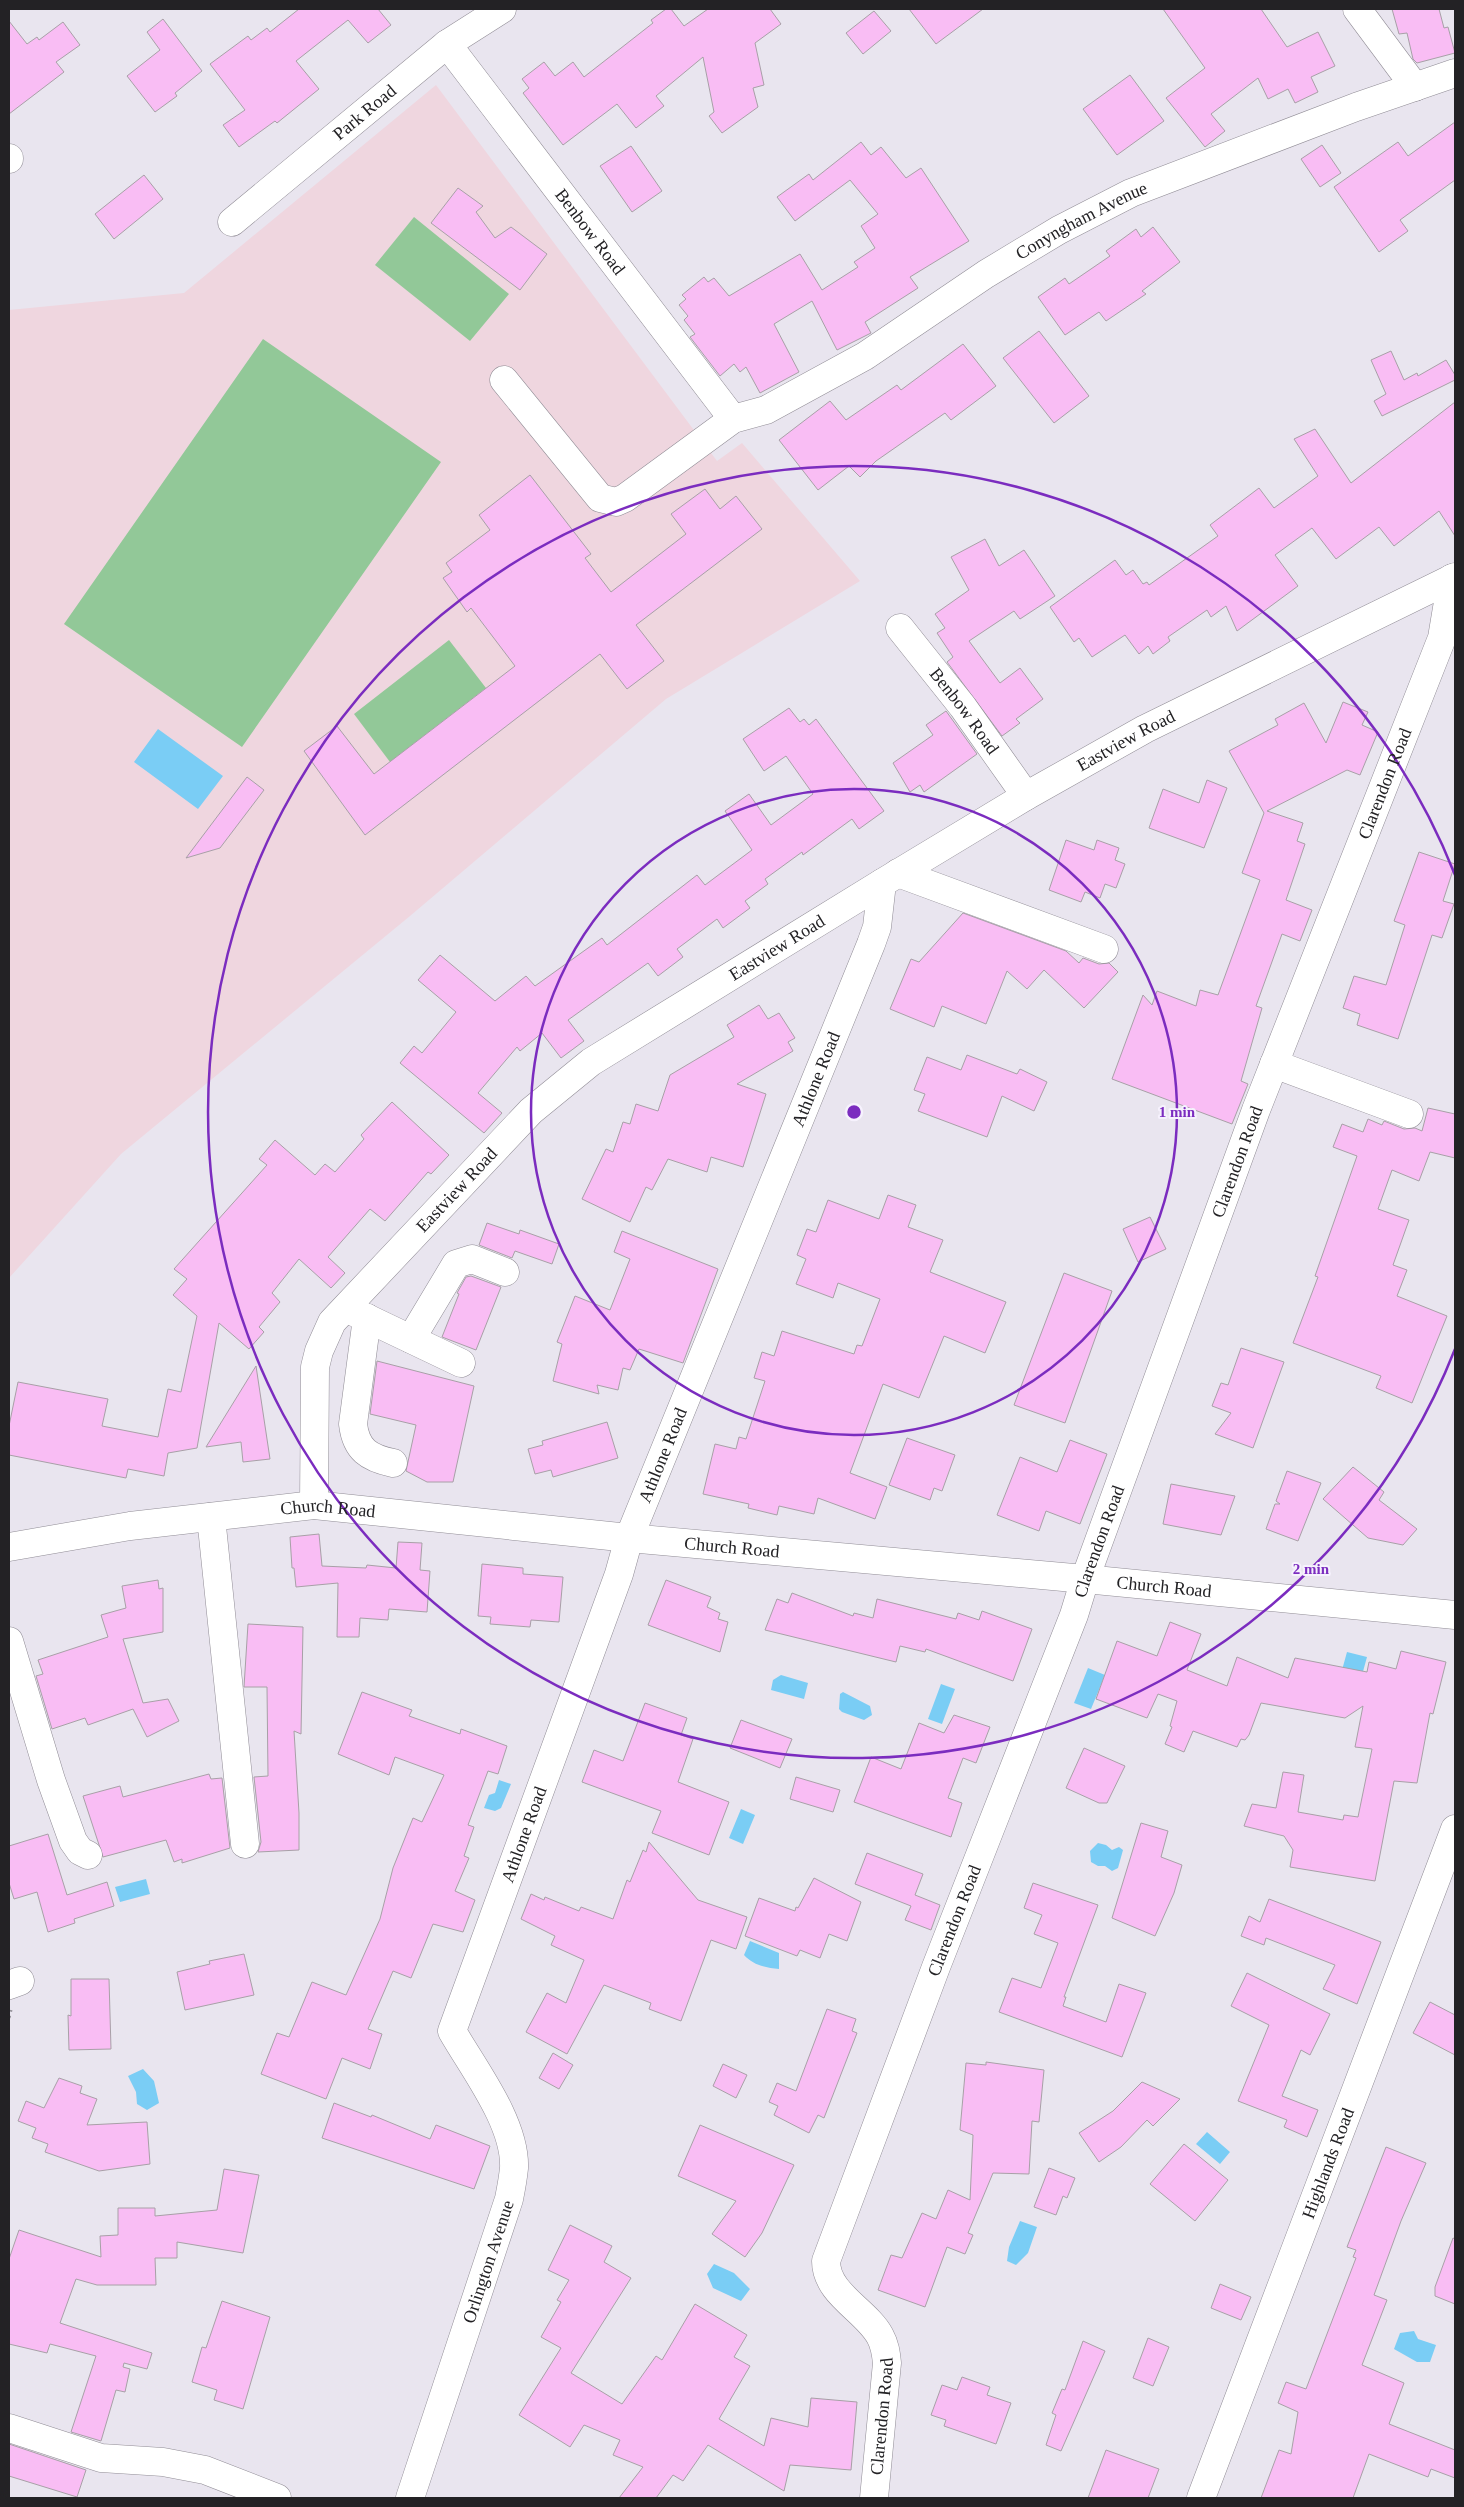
<svg xmlns="http://www.w3.org/2000/svg" width="1464" height="2507" font-family="'Times New Roman',serif">
	<style>
		.education { fill: #efd6df }
		.green { fill: #92c898 }
		.water { fill: #7acdf5 }
		.building { fill: #f9bdf4; stroke: #a8a0a7 }
		.lines { fill: none; stroke-linecap: round; stroke-linejoin: round }
		.minor-casing { stroke: #918d96; stroke-width: 29 }
		.path { stroke: #95939a; stroke-width: 3; stroke-dasharray: 2.5 4; stroke-linecap: butt }
		.minor { stroke: #fff; stroke-width: 28 }
		.ring { fill: none; stroke: #7b2cbf; stroke-width: 2.5 }
		.labels { text-anchor: middle; stroke-width: 4; stroke-linejoin: round; paint-order: stroke }
		.street-label { font-size: 18px; fill: #232225; stroke: #f6f2fd }
		.centre { fill: #7b2cbf; stroke: #f6f2fd; stroke-width: 2.5 }
		.ring-label { font-size: 15px; text-anchor: middle; font-weight: bold; fill: #7b2cbf; stroke: #f6f2fd; stroke-width: 4; stroke-linejoin: round; paint-order: stroke }
	</style>
	<rect width="100%" height="100%" fill="#e9e5ef"/>
	<path class="education" d="M436,85L717,461L742,443L860,581L666,699L410,916L121,1154L9,1278V310L184,293Z"/>
	<path class="green" d="M414,217L509,294L470,341L375,265Z
		M263,339L441,462L242,747L64,624Z
		M449,640L486,688L390,762L354,714Z"/>
	<path class="water" d="M158,729L223,776L198,809L134,762Z
		M1347,1652L1367,1657L1359,1686L1339,1681Z
		M1088,1668L1105,1675L1091,1709L1074,1703Z
		M781,1675L808,1683L804,1699L771,1690L773,1680Z
		M941,1684L955,1689L942,1724L928,1719Z
		M843,1692L870,1706L872,1715L864,1720L842,1712L839,1709L840,1694Z
		M499,1780L511,1784L501,1808L495,1811L484,1808L489,1795L495,1793Z
		M741,1809L755,1815L743,1844L729,1838Z
		M1098,1843L1106,1845L1112,1850L1119,1847L1123,1850L1118,1868L1112,1871L1105,1866H1098L1091,1862L1090,1851Z
		M146,1879L150,1894L120,1902L115,1887Z
		M750,1941L779,1953V1969C766,1968 753,1965 744,1955Z
		M143,2069L154,2081L159,2103L147,2110L137,2104L136,2092L128,2076Z
		M1207,2132L1230,2152L1220,2164L1196,2144Z
		M1020,2221L1037,2227L1028,2253L1016,2265L1007,2261L1009,2247Z
		M714,2264L734,2273L750,2289L741,2301L713,2288L707,2274Z
		M1414,2331L1418,2339L1436,2345L1430,2362H1417L1394,2349L1400,2333Z"/>
	<path class="building" d="M299,9H378L391,25L368,43L348,20L296,61L319,89L277,123L275,121L239,147L223,125L245,110L210,64L248,36L251,40L267,28L270,32Z
		M666,9H671L684,26L708,9H770L781,24L755,43L764,85L753,88L758,107L722,133L709,116L714,112L703,57L656,96L664,106L636,128L617,104L563,145L523,93L529,88L522,79L544,62L555,76L573,62L584,77L653,23L651,20Z
		M909,9H983L936,44Z
		M1163,9H1261L1287,47L1318,32L1335,66L1311,77L1318,92L1295,103L1288,89L1268,99L1258,78L1211,114L1225,131L1205,147L1166,98L1205,68Z
		M1392,9H1439L1444,28L1448,27L1455,53L1417,63L1413,59L1407,33L1399,34Z
		M874,11L891,31L863,54L846,33Z
		M163,19L202,71L175,93L177,96L155,112L127,76L160,50L147,32Z
		M9,21L27,44L37,37L39,40L63,22L80,45L56,62L64,72L9,114Z
		M1130,75L1164,121L1117,155L1083,109Z
		M1455,122V180L1400,220L1408,231L1379,252L1334,187L1398,142L1408,156Z
		M861,142L871,155L881,147L906,178L921,168L969,241L910,277L918,288L865,322L871,333L837,350L812,301L774,324L799,372L760,393L746,367L740,372L734,364L720,376L690,337L695,334L684,320L688,316L679,305L686,299L682,295L704,277L708,282L714,278L729,296L800,254L822,290L858,267L854,262L875,248L861,226L878,214L850,180L795,221L777,197L809,174L813,180Z
		M1322,145L1341,173L1320,187L1301,159Z
		M631,146L662,191L632,212L600,166Z
		M144,175L163,199L114,239L95,214Z
		M458,188L483,206L476,212L495,238L511,227L547,254L520,290L431,223Z
		M1153,227L1180,262L1142,291L1146,294L1106,321L1099,312L1065,335L1038,297L1065,278L1069,284L1110,256L1106,251L1136,229L1141,237Z
		M1039,331L1089,396L1054,423L1003,358Z
		M963,344L996,386L951,420L945,413L876,461L860,477L849,466L818,490L779,440L830,401L846,420L897,385L901,390Z
		M1391,351L1404,380L1417,373L1418,376L1446,360L1455,375V380L1382,416L1374,401L1386,394L1371,360Z
		M1455,402V536L1439,511L1394,546L1379,527L1336,559L1312,528L1275,555L1298,586L1237,631L1226,606L1211,617L1207,610L1168,637L1170,641L1153,654L1148,646L1139,654L1125,635L1092,657L1079,638L1074,642L1050,607L1115,560L1126,575L1133,570L1143,584L1147,582L1149,585L1218,536L1210,525L1259,488L1274,508L1318,476L1294,439L1315,429L1351,483Z
		M530,475L591,554L585,558L611,592L686,534L671,514L705,489L720,509L736,496L762,529L636,625L664,661L627,689L600,654L365,835L304,751L337,726L374,774L515,666L471,608L467,612L443,578L452,572L446,563L490,530L479,515Z
		M985,539L999,566L1024,550L1055,596L1020,619L1014,611L969,641L1000,683L1020,668L1043,699L1016,719L1020,723L1002,736L947,662L953,657L937,633L945,628L935,614L969,590L951,557Z
		M1343,702L1368,712L1362,725L1378,732L1360,775L1347,770L1267,811L1303,823L1297,841L1305,844L1286,900L1312,910L1300,941L1282,934L1256,1006L1262,1008L1241,1081L1248,1084L1232,1124L1112,1079L1143,995L1152,1005L1157,991L1196,1006L1200,990L1218,995L1260,880L1242,873L1264,813L1229,751L1278,725L1275,719L1304,703L1326,743Z
		M789,708L800,722L804,719L809,725L816,719L884,811L859,829L852,819L803,855L802,852L765,879L768,884L745,901L750,908L723,928L717,919L677,949L683,957L658,976L648,963L568,1020L584,1041L561,1058L542,1033L520,1051L517,1047L478,1093L502,1113L484,1133L400,1063L414,1046L422,1053L456,1012L418,980L440,955L495,1001L526,976L535,986L602,938L607,945L697,875L705,885L752,850L725,811L749,794L771,825L813,794L786,756L764,771L743,739Z
		M946,711L977,754L924,792L920,785L910,792L893,763L933,735L926,725Z
		M247,777L264,790L220,848L186,858Z
		M1207,780L1227,788L1204,848L1149,828L1163,789L1199,803Z
		M1066,840L1094,850L1097,840L1119,848L1115,860L1125,864L1116,888L1105,884L1100,898L1085,892L1081,902L1049,890Z
		M1419,852L1455,864L1443,901L1454,904L1442,938L1432,935L1398,1039L1357,1025L1360,1014L1343,1008L1354,976L1386,985L1405,925L1394,921Z
		M963,913L1066,951L1079,963L1083,958L1099,964L1109,963L1118,972L1084,1008L1044,970L1027,989L1007,971L986,1024L942,1006L934,1027L890,1009L911,959L919,962Z
		M759,1005L768,1019L779,1013L795,1038L788,1042L793,1051L737,1084L766,1094L743,1167L711,1157L707,1172L668,1159L652,1190L646,1187L630,1222L582,1199L606,1149L613,1152L623,1122L630,1124L636,1104L658,1111L670,1075L734,1037L727,1025Z
		M967,1055L1017,1074L1020,1069L1047,1082L1034,1111L1002,1096L987,1137L918,1111L925,1094L914,1090L927,1057L961,1070Z
		M392,1102L449,1155L431,1174L428,1172L385,1221L370,1209L328,1257L345,1273L331,1288L299,1259L272,1293L280,1302L259,1327L264,1332L249,1349L219,1323L197,1448L168,1453L164,1476L128,1469L126,1478L9,1455V1426L18,1382L108,1399L102,1426L158,1437L168,1389L181,1392L197,1316L173,1295L187,1279L174,1269L267,1165L259,1159L275,1140L315,1175L325,1164L335,1172L364,1139L361,1135Z
		M1428,1108L1455,1114V1158L1430,1152L1419,1181L1392,1170L1378,1209L1409,1220L1393,1265L1407,1270L1397,1296L1447,1316L1412,1403L1376,1388L1381,1376L1293,1343L1318,1277L1315,1276L1357,1156L1333,1147L1342,1124L1363,1132L1368,1119L1382,1125L1384,1121L1404,1129L1415,1128L1422,1131Z
		M888,1195L916,1205L908,1227L943,1240L930,1272L1006,1302L985,1353L944,1336L919,1398L883,1384L850,1473L887,1487L875,1519L818,1498L814,1514L779,1506L777,1515L748,1508L749,1504L703,1494L715,1444L736,1449L739,1437L746,1439L765,1381L754,1378L762,1352L774,1356L782,1331L854,1354L857,1345L862,1346L880,1299L838,1283L833,1298L796,1284L806,1259L797,1255L807,1229L816,1232L828,1200L879,1219Z
		M1150,1217L1166,1249L1138,1262L1123,1229Z
		M487,1223L519,1234L520,1230L559,1244L552,1264L515,1251L512,1258L479,1245Z
		M622,1231L718,1269L683,1363L639,1349L630,1370L623,1368L618,1390L597,1385L599,1394L553,1381L562,1344L557,1342L575,1296L610,1310L630,1259L614,1252Z
		M1064,1273L1112,1291L1065,1423L1014,1405Z
		M471,1276L501,1287L476,1350L442,1337L459,1294L457,1293L466,1277Z
		M1241,1348L1284,1362L1253,1448L1215,1434L1231,1413L1212,1406L1221,1383L1228,1385Z
		M377,1361L474,1386L453,1482H427L406,1471L416,1425L370,1414Z
		M256,1366L270,1459L243,1462L241,1442L206,1447Z
		M607,1422L618,1458L553,1477L551,1470L535,1474L528,1449L543,1445L542,1441Z
		M907,1438L955,1455L942,1491L934,1488L930,1500L889,1485Z
		M1070,1440L1107,1454L1080,1524L1046,1511L1039,1531L997,1515L1020,1457L1057,1472Z
		M1353,1467L1384,1492L1379,1500L1417,1529L1403,1545L1368,1538L1323,1499Z
		M1287,1471L1321,1483L1298,1541L1266,1529L1275,1504H1280L1276,1501Z
		M1171,1484L1235,1496L1221,1535L1163,1524Z
		M319,1534L322,1566L366,1568L367,1565L396,1568L398,1542L422,1543L420,1570L430,1571L427,1612L389,1609L388,1620L360,1618L359,1637H337L338,1583L296,1587L294,1568H292L290,1537Z
		M482,1564L523,1568V1574L563,1577L559,1622L531,1620L530,1627L490,1624L491,1617L478,1616Z
		M158,1580L159,1589L163,1588V1632L123,1639L143,1703L168,1699L179,1721L147,1737L133,1709L88,1725L85,1718L52,1729L36,1676L43,1674L38,1660L108,1637L101,1615L126,1608L122,1586Z
		M666,1580L711,1597L707,1607L720,1613L718,1619L728,1622L720,1652L648,1625Z
		M792,1593L853,1616L854,1613L873,1618L877,1599L956,1619L958,1613L979,1620L982,1611L1032,1629L1013,1681L926,1649L925,1652L900,1646L896,1662L765,1630L777,1599L788,1603Z
		M1170,1622L1201,1634L1187,1670L1227,1686L1237,1657L1288,1678L1295,1658L1367,1672L1369,1662L1396,1669L1401,1651L1446,1662L1433,1714L1430,1713L1417,1783L1394,1781L1375,1881L1290,1867L1293,1850L1284,1836L1244,1826L1252,1804L1276,1808L1283,1772L1304,1775L1298,1812L1343,1820L1344,1815L1358,1817L1372,1749L1355,1747L1363,1706L1345,1718L1261,1703L1249,1735L1245,1740L1241,1739L1237,1747L1193,1731L1184,1752L1165,1744L1172,1727L1170,1726L1177,1701L1158,1694L1147,1718L1096,1699L1117,1641L1157,1656Z
		M248,1624L303,1627L301,1734L294,1731L299,1813V1850L258,1852L261,1842L254,1777L268,1776L267,1687H244Z
		M362,1692L412,1710L409,1716L460,1734L461,1729L507,1746L498,1774L488,1771L468,1825L474,1827L464,1856L469,1858L455,1891L475,1900L463,1932L433,1924L411,1978L393,1971L368,2029L382,2034L370,2069L342,2058L326,2099L261,2074L277,2033L289,2037L312,1982L346,1995L380,1919L393,1868L413,1818L422,1822L444,1775L395,1757L389,1775L338,1754Z
		M645,1703L687,1718L681,1735L693,1739L678,1782L729,1802L709,1855L652,1833L661,1811L582,1782L594,1750L623,1761Z
		M954,1715L990,1727L976,1763L963,1758L948,1798L962,1803L951,1837L854,1802L871,1757L901,1769L919,1723L944,1733Z
		M741,1720L792,1739L780,1768L730,1748Z
		M1084,1748L1125,1766L1107,1803H1099L1066,1788Z
		M209,1774L211,1779L222,1778L230,1848L182,1863V1859L174,1862L166,1840L103,1857L83,1796L120,1786L123,1797Z
		M796,1777L840,1790L833,1812L790,1799Z
		M1141,1823L1168,1831L1161,1857L1182,1865L1174,1893L1155,1936L1112,1918Z
		M48,1834L67,1895L107,1882L114,1906L74,1919L75,1923L48,1932L37,1892L14,1899L9,1883V1846Z
		M649,1842L698,1900L747,1917L736,1949L711,1940L681,2021L649,2009L651,2003L604,1985L567,2054L526,2032L547,1993L566,2003L584,1960L551,1945L555,1936L521,1919L531,1894L544,1900L545,1897L579,1911L581,1907L613,1919L627,1880L630,1882L643,1850L646,1852Z
		M867,1853L923,1874L915,1895L940,1905L931,1930L905,1920L911,1906L855,1884Z
		M814,1878L861,1902L847,1941L829,1934L820,1958L800,1950L797,1956L745,1936L759,1898L795,1911L796,1907L798,1908Z
		M1033,1883L1098,1905L1064,1997H1066L1063,2006L1106,2022L1119,1984L1146,1993L1122,2057L999,2012L1012,1978L1041,1988L1058,1943L1034,1934L1042,1915L1024,1908Z
		M1269,1899L1381,1942L1357,2004L1323,1989L1335,1965L1266,1938L1264,1945L1241,1936L1249,1916L1260,1922Z
		M244,1954L254,1995L185,2010L177,1972L210,1964L209,1961Z
		M1247,1973L1330,2014L1310,2055L1301,2050L1282,2096L1318,2110L1307,2137L1284,2127L1287,2120L1238,2101L1269,2025L1231,2006Z
		M71,1979H109L111,2049L69,2050L68,2015L71,2016Z
		M1430,2002L1455,2015V2055L1413,2033Z
		M827,2009L856,2019L852,2031L857,2033L824,2118L818,2115L809,2133L774,2115L778,2106L769,2102L777,2083L796,2091Z
		M553,2053L573,2065L559,2089L539,2078Z
		M986,2062L1044,2070L1039,2122L1032,2121L1029,2174L993,2173L968,2233L973,2235L965,2254L947,2247L925,2307L878,2290L891,2255L902,2258L922,2213L936,2219L948,2190L970,2200L973,2135L960,2130L966,2063L986,2065Z
		M723,2064L747,2075L736,2098L713,2086Z
		M59,2078L82,2086L80,2093L97,2099L87,2125L147,2122L150,2164L99,2171L45,2152L48,2144L32,2138L36,2128L18,2121L26,2101L44,2108Z
		M1142,2082L1180,2099L1153,2126L1147,2120L1121,2147L1099,2162L1079,2133L1113,2111Z
		M334,2103L371,2117L372,2115L430,2139L436,2125L490,2146L474,2189L322,2138Z
		M700,2125L794,2165L762,2233L745,2257L712,2234L736,2201L678,2176Z
		M1184,2144L1228,2180L1195,2221L1150,2184Z
		M1386,2147L1426,2163L1401,2221L1374,2295L1387,2300L1362,2365L1404,2383L1389,2424L1455,2450V2478L1431,2469L1428,2477L1369,2454L1353,2498H1261L1279,2450L1291,2454L1298,2412L1278,2403L1286,2382L1306,2389L1356,2258L1353,2257L1356,2250L1347,2247Z
		M1049,2168L1075,2178L1067,2198L1063,2196L1056,2215L1034,2207Z
		M224,2169L259,2175L243,2253L177,2242V2258H155L156,2285H97L76,2279L60,2323L152,2353L147,2369L124,2363L123,2367L130,2369L125,2392L116,2390L101,2441L71,2432L96,2356L50,2344L47,2353L9,2344V2259L19,2230L101,2257L100,2236L118,2235V2208H155V2216L217,2210Z
		M570,2225L612,2246L604,2262L631,2278L571,2373L622,2404L656,2356L662,2360L695,2304L747,2335L734,2357L750,2366L719,2419L764,2446L771,2418L808,2427L811,2398L857,2402L851,2470L790,2465L784,2491L708,2445L683,2481L673,2475L656,2498H619L643,2467L613,2455L620,2440L584,2425L570,2447L519,2415L561,2348L541,2337L561,2302L557,2300L569,2280L548,2270Z
		M1453,2238L1455,2239V2304L1435,2296V2287Z
		M1220,2284L1251,2297L1241,2320L1211,2308Z
		M222,2301L270,2317L243,2409L214,2400L217,2390L192,2382L202,2347L206,2348Z
		M1148,2338L1169,2347L1153,2386L1133,2378Z
		M1083,2341L1105,2351L1061,2451L1046,2445L1056,2415L1052,2413L1062,2389L1065,2390Z
		M962,2377L990,2387L987,2395L1011,2403L996,2444L944,2426L946,2420L931,2415L942,2385L957,2390Z
		M9,2444L86,2470L77,2497L9,2476Z
		M1106,2450L1159,2469L1148,2498H1088Z"/>
	<g class="lines">
		<defs>
			<g id="minor">
				<path d="M1357,9L1415,87"/>
				<path id="s1" d="M447,44L733,419"/>
				<path d="M9,158V159"/>
				<path id="s2" d="M232,222L447,44L502,9"/>
				<path id="s3" d="M504,380L600,498L616,502L625,498L733,419L766,410L865,356L986,274L1059,230L1131,193L1356,107L1455,73"/>
				<path id="s4" d="M900,628L963,707L1026,796"/>
				<path d="M898,873L1104,949"/>
				<path d="M1274,1064L1409,1114"/>
				<path d="M352,1311L461,1363"/>
				<path d="M367,1318L353,1424C356,1450 369,1458 393,1463"/>
				<path d="M411,1339L456,1264L472,1259L505,1272"/>
				<path id="s5" d="M314,1505L315,1367L319,1351L332,1322L531,1111L591,1062L882,883L1026,796L1145,729L1455,577"/>
				<path d="M211,1517L245,1844"/>
				<path id="s6" d="M9,1547L130,1526L314,1505L629,1538L1085,1579L1455,1615"/>
				<path d="M9,1641L51,1780L73,1841L80,1851L88,1855"/>
				<path d="M9,1985L20,1981"/>
				<path d="M9,2428L101,2458L163,2462L205,2470L277,2498"/>
				<path id="s7" d="M410,2498L509,2199C511,2189 513,2178 514,2168C516,2123 473,2068 452,2031L619,1574L629,1538L871,944L877,927L882,883"/>
				<path id="s8" d="M874,2498L887,2363C886,2353 885,2345 880,2336C866,2310 826,2294 826,2261L936,1967L1074,1615L1085,1579L1256,1110L1442,638L1452,578"/>
				<path id="s9" d="M1201,2498L1455,1829"/>
			</g>
		</defs>
		<use href="#minor" class="minor-casing"/>
		<path class="path" d="M9,2018L11,2010"/>
		<use href="#minor" class="minor"/>
	</g>
	<g class="ring">
		<circle cx="854" cy="1112" r="323"/>
		<path d="M1455 1349A646 646 0 1 1 1455 875"/>
	</g>
	<g class="labels">
		<g class="street-label">
			<text dy="6" stroke="none"><textPath href="#s2" startOffset="172">Park Road</textPath></text>
			<text dy="6" stroke="none"><textPath href="#s3" startOffset="715">Conyngham Avenue</textPath></text>
			<text dy="6" stroke="none"><textPath href="#s1" startOffset="236">Benbow Road</textPath></text>
			<text dy="6" stroke="none"><textPath href="#s4" startOffset="105">Benbow Road</textPath></text>
			<text dy="6" stroke="none"><textPath href="#s5" startOffset="1178">Eastview Road</textPath></text>
			<text dy="6" stroke="none"><textPath href="#s8" startOffset="1838">Clarendon Road</textPath></text>
			<text dy="6" stroke="none"><textPath href="#s5" startOffset="772">Eastview Road</textPath></text>
			<text dy="6" stroke="none"><textPath href="#s7" startOffset="1518">Athlone Road</textPath></text>
			<text dy="6" stroke="none"><textPath href="#s8" startOffset="1432">Clarendon Road</textPath></text>
			<text dy="6" stroke="none"><textPath href="#s5" startOffset="368">Eastview Road</textPath></text>
			<text dy="6" stroke="none"><textPath href="#s7" startOffset="1112">Athlone Road</textPath></text>
			<text dy="6" stroke="none"><textPath href="#s6" startOffset="322">Church Road</textPath></text>
			<text dy="6" stroke="none"><textPath href="#s8" startOffset="1028">Clarendon Road</textPath></text>
			<text dy="6" stroke="none"><textPath href="#s6" startOffset="728">Church Road</textPath></text>
			<text dy="6" stroke="none"><textPath href="#s6" startOffset="1162">Church Road</textPath></text>
			<text dy="6" stroke="none"><textPath href="#s7" startOffset="708">Athlone Road</textPath></text>
			<text dy="6" stroke="none"><textPath href="#s8" startOffset="622">Clarendon Road</textPath></text>
			<text dy="6" stroke="none"><textPath href="#s9" startOffset="358">Highlands Road</textPath></text>
			<text dy="6" stroke="none"><textPath href="#s7" startOffset="249">Orlington Avenue</textPath></text>
			<text dy="6" stroke="none"><textPath href="#s8" startOffset="82">Clarendon Road</textPath></text>
		</g>
	</g>
	<circle cx="854" cy="1112" r="8" class="centre"/>
	<g class="ring-label">
		<text x="1177" y="1117">1 min</text>
		<text x="1311" y="1574">2 min</text>
	</g>
	<rect width="1464" height="2507" fill="none" stroke="#232225" stroke-width="20"/>
</svg>
